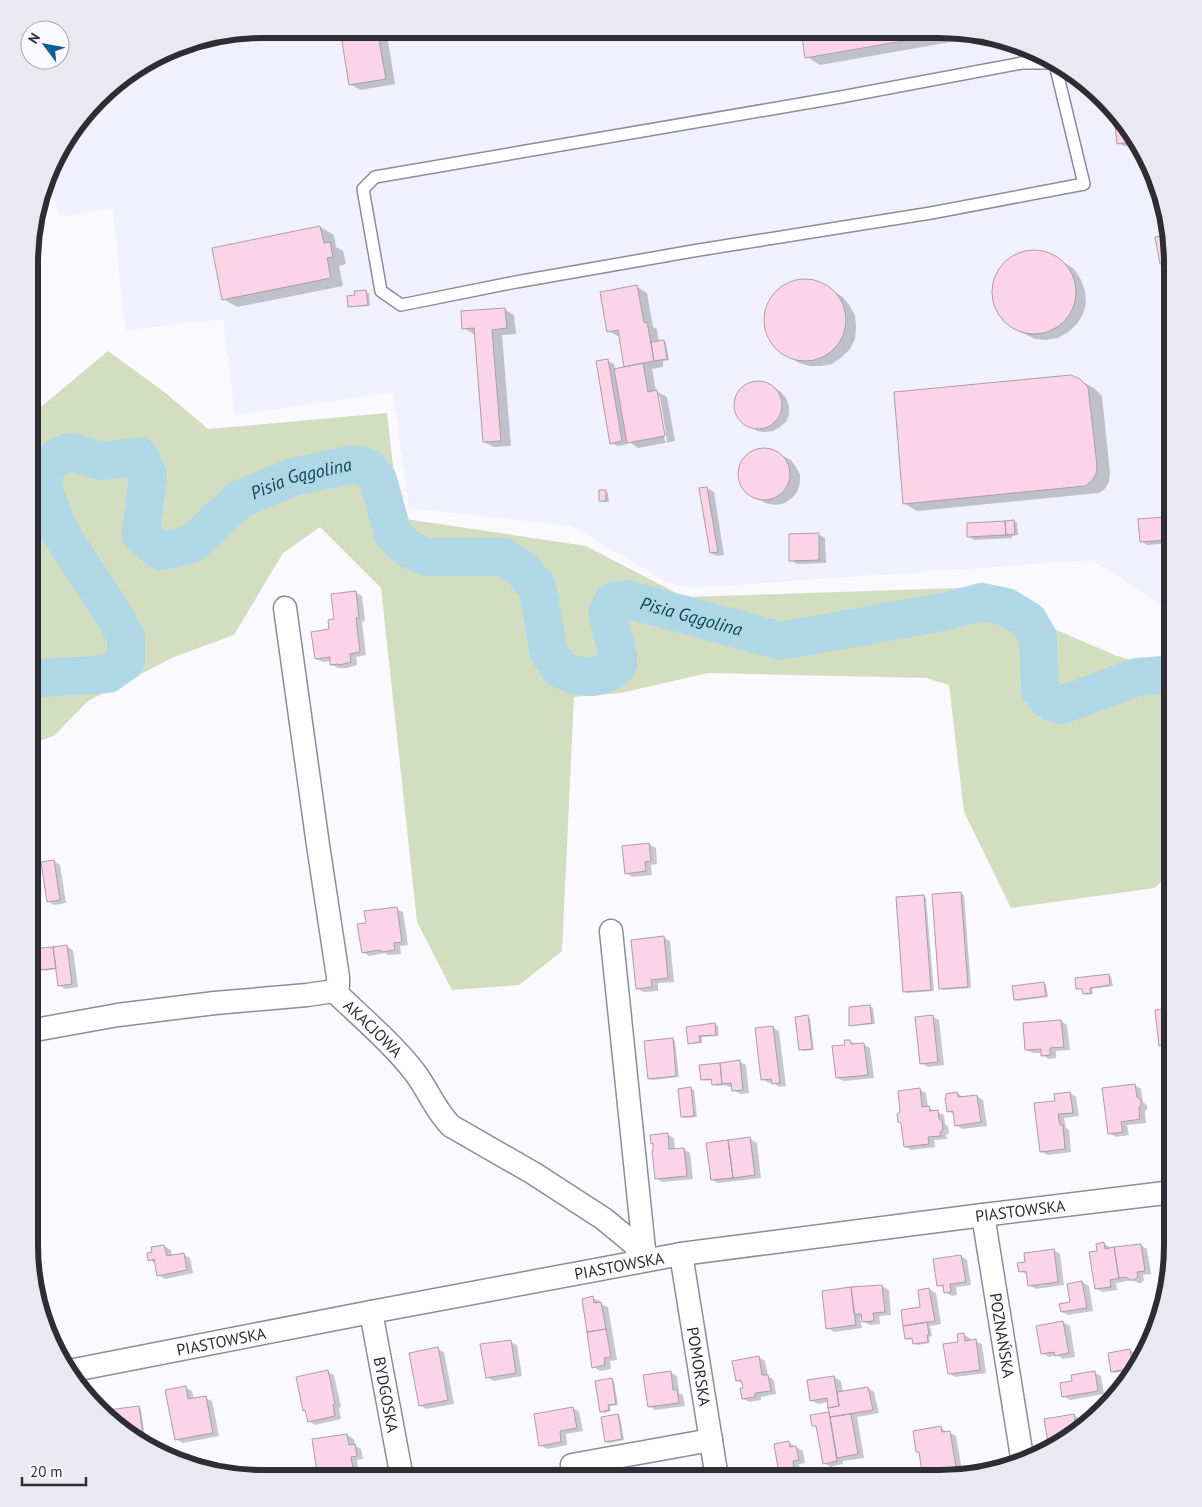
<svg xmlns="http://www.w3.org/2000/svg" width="1202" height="1507" font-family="'PT Sans',sans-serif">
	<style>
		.built { fill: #f1f0fe }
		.green { fill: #d3dec0 }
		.shadow { fill: #0003; fill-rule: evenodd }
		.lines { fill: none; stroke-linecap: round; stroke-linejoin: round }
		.river { stroke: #afd7e6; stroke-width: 38 }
		.building { fill: #fbd5e7; stroke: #ad9da4 }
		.lane-casing { stroke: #8e8c9a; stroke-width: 14 }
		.street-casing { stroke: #8e8c9a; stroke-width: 25 }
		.lane { stroke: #fff; stroke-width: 11 }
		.street { stroke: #fff; stroke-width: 22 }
		.labels { text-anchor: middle; stroke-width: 4; stroke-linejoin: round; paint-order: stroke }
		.street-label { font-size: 16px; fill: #2d2d33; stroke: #f9f9ff }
		.water-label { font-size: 18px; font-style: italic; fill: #0d4656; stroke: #f9f9ff }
		.rim { fill: none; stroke: #2d2d33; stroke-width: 6 }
	</style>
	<rect width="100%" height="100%" fill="#f9f9ff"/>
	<path class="built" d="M263,29L970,31L1069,68L1142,146L1165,202L1173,263V613L1092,560L690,588L666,582L572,526L409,508L393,392L235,415L223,319L125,330L113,208L59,217L50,175L60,146L109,87L187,41Z"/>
	<path class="green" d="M108,351L167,394L208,429L387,413L399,518L586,546L684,597L959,588L1117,656L1159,668L1173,670V870L1155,888L1011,908L964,812L949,685L926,678L708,673L621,693L574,697L562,951L519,985L452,990L417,922L381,588L320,527L283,553L234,635L174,657L88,701L54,736L30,744V416Z"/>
	<path class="shadow" d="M341,29H386L395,84L360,90L350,84Z
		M802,30L970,31L985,36L820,65L807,57Z
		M1115,117L1141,145L1124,146L1118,143Z
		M320,227L334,235L336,247L343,251L346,264L339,266L343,286L237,307L223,299Z
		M1170,236L1173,263V268L1171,269L1161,263Z
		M1032,251L1044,252L1065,263L1075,270L1081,280L1085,291L1086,303L1083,314L1077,324L1068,332L1058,338L1046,340L1035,339L1013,328L1004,320L997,311L993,300V288L996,277L1001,267L1010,259L1021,254Z
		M801,281H812L823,284L833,291L843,297L850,306L855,316L856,327L855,339L850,349L842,357L832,364L821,366H810L799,363L779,350L771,342L767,331L765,320L767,308L772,298L780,290L790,284Z
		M637,287L647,293L653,327L657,329L659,342L664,341L666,343L669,360L663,361V367L652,369L656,391L667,397L675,441L638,448L628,441V444L618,446L611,443L608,361L614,364L615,370L625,368L620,337L608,331ZM657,394L660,397L667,441L665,442Z
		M366,292L369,293L370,306L352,307L349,306L356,296Z
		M504,309L514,315L516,334L502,335L511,446L494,447L484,442L476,334H474L464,328Z
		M1079,380L1094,388L1102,396L1110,473L1109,482L1104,490L1099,493L917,511L904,503Z
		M759,381L767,383L781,392L786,398L789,406V414L786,422L780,427L773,431L765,432L757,431L750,426L742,422L738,416L735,408L736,400L739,392L744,386L751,383Z
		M764,449L772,450L791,460L796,467L800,475V483L797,492L792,498L785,503L776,505L768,504L760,500L749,493L744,487L740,479V470L743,462L748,455L755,451Z
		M707,488L714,492L724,555L717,556L711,553L700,489Z
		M605,491L608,493L609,502H603L600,500Z
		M1164,518L1170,522L1172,543L1147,545L1141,541Z
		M1014,521L1017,523L1018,535L1012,536V538L975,540L969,537Z
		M818,534L825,538L826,563L797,564L791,560Z
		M355,592L362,596L365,621L362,622L366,655L356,657L357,665L347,668H338L332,665L331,661L323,662L316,659L331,630Z
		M649,844L656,848L657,864L651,865L652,875L632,877L626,873Z
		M54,861L60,865L66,903L54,905L48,901Z
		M961,893L964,895L971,988L943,990L940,988Z
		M923,896L926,898L934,991L907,993L904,991Z
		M397,909L403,912L408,945L400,946L401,954L388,955L385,953L369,956L363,952L368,924Z
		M663,937L670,941L674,982L658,983V991L643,992L637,988Z
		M66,946L73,950L78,987L65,989L59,985L57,969L45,971L43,969Z
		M1109,975L1111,977L1113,986L1092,989L1093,994L1087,995L1084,993V990L1077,989Z
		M1044,983L1046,985L1048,997L1018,1001L1015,1000Z
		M870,1006L873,1008L875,1024L853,1026L851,1025Z
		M1173,1009V1048L1167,1049L1160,1045Z
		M808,1017L810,1018L814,1050L803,1051L800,1049Z
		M933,1017L939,1020L944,1065L928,1067L921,1063Z
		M1061,1021L1067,1025L1070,1050L1056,1051V1058L1049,1059L1042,1055V1053H1033L1026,1050Z
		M715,1024L718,1026L719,1036L702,1037V1043L692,1044L689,1043Z
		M772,1027L779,1031L786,1086L779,1087L773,1082L769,1083L762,1079Z
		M672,1039L675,1041L679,1077L652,1080L649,1078Z
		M850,1041L857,1045L863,1044L870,1048L874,1078L844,1081L837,1078L846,1046Z
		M740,1062L746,1065L749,1093L740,1094L733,1090V1087H729L726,1085L716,1086L713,1084L712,1080L705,1081L702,1079Z
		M1135,1085L1141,1089L1143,1102L1147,1105V1109L1145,1112L1146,1123L1127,1125L1129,1135L1116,1137L1109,1133Z
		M691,1089L694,1090L697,1117L685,1118L682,1117L679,1090Z
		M920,1090L926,1093L928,1108L944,1115L945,1124L948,1126L949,1133L946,1135L947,1139L934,1140L935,1147L911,1150L905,1146Z
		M957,1093L963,1097L977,1096L983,1100L987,1126L962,1129L956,1125L955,1115L948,1111Z
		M1070,1093L1076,1097L1079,1116L1064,1118L1066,1128L1069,1130L1071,1152L1048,1155L1042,1152L1056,1102Z
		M668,1135L674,1138L675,1150L684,1149L690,1153L693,1179L662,1182L656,1178L654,1144L652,1143Z
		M750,1139L757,1143L761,1178L718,1183L712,1180Z
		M1104,1244L1110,1247V1250L1140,1245L1147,1249L1151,1274L1143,1275L1144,1280L1141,1283H1138L1133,1280L1116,1283L1117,1290L1103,1292L1096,1289Z
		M164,1246L171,1250L172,1257L183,1254L190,1258L193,1273L165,1279L158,1275L156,1264L150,1260Z
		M1054,1250L1060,1254L1064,1285L1036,1289L1029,1285L1028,1275L1020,1271L1027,1263Z
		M961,1256L967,1260L971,1285L956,1287L957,1295L952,1296L945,1292V1289L939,1285Z
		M1082,1282L1089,1286L1093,1311L1068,1315L1062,1312L1071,1303Z
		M882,1286L889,1290L891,1315L879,1316L880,1324L870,1325L863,1321V1317L860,1318L862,1328L834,1332L828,1328Z
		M929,1289L936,1293L941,1324L930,1326L932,1336L929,1337L930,1343L917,1345L914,1343L913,1339L909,1340L907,1338L922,1308Z
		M593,1298L600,1301V1304L608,1307L617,1360L610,1361L611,1369L600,1371L594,1367Z
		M1063,1322L1070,1326L1075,1357L1063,1359L1057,1355L1049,1357L1042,1353Z
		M964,1335L970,1338V1341H975L982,1344L986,1373L955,1377L949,1373L959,1343Z
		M510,1342L517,1345L522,1376L494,1381L487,1377Z
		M438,1349L444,1352L454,1404L426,1409L420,1405Z
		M1130,1350L1133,1352L1134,1360L1142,1358L1135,1372V1369L1115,1373L1113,1371Z
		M759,1357L765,1361L768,1376L774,1380L776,1394L761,1397V1400L750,1402L743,1399V1384L737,1380Z
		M328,1372L334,1375L341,1407L339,1408L341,1419L315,1425L309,1421L307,1411L304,1410Z
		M670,1372L677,1376L679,1393L683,1395L685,1406L655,1410L649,1406Z
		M1095,1373L1101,1376L1104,1394L1070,1400L1063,1396L1074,1382Z
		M834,1377L841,1381L843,1392L868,1388L874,1392L879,1413L857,1417L864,1458L843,1461V1464L830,1467L824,1463L818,1428L813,1426L812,1416L831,1413L829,1402L818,1404L811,1400L808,1381Z
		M612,1380L614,1381L618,1405L610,1406L611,1411L604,1413L601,1411Z
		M185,1387L192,1391L194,1400L205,1398L212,1401L219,1436L183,1443L176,1439Z
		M138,1407L141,1409L146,1446L133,1439L110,1414V1411Z
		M573,1408L579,1412L583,1431L566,1434L567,1445L547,1449L540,1445Z
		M618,1415L620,1417L624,1440L609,1443L606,1442Z
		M1074,1415L1080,1419L1081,1424L1056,1447Z
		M940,1428L956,1436L962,1470L930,1475L923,1471L920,1453L917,1451Z
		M347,1435L354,1439L355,1445L361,1449L363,1459L357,1460L360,1478H319Z
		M789,1443L803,1451L805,1463L799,1464L800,1475L787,1477L780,1473Z
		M629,1471L640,1478H612Z"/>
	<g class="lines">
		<path class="river" id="s1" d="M30,680L42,678L108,674L126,661V637L114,615L58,529L41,480L48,467L56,458L70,452L103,461L139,456L148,475L141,535L161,551L192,544L240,499L293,477L353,464L369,468L378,480L393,534L410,550L427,557H504L522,569L537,587L549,653L560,669L574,675L592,677L608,673L618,665V655L607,613L613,601L626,599L781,641L943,612L981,602L1006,607L1028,620L1038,637L1040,690L1049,701L1062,705L1137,677L1164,675L1173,677"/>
	</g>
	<path class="building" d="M340,29H377L386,79L349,85Z
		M801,30L961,31L805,58Z
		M1114,116L1135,139V141L1117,144Z
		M320,226L324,243L330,242L333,257L327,258L331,278L222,300L212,248Z
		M1170,235L1173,261L1160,264L1155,237Z
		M992 292a42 42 0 1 1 84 0a42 42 0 1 1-84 0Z
		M764 320a41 41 0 1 1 82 0a41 41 0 1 1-82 0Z
		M637,285L644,323L647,322L654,361L624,367L618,330L607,332L600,292Z
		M366,290L368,305L348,307L347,296L355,295L354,291Z
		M505,308L507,328L492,330L501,441L483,442L474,328L462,329L461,311Z
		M664,340L667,359L654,361L651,342Z
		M608,359L622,441L610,444L596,361Z
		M643,363L648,392L657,390L665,436L627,443L614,369Z
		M1071,375L1080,379L1088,387L1097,465L1096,474L1091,482L1085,486L903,504L894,392Z
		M734 405a24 24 0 1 1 48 0a24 24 0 1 1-48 0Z
		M738 474a26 26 0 1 1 52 0a26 26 0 1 1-52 0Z
		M707,487L718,552L710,553L699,488Z
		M599,490H606V501H599Z
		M1164,517L1166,540L1140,542L1138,519Z
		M1014,520L1015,534L1006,535L1005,521Z
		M1005,521L1006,535L967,537V523Z
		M819,533V560L789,561V534Z
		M356,591L359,618H356L360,652L350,654L351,662L339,665V664L330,665V657L315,659L311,632L329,629L328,620L334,619L331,594Z
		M649,843L651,861L645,862L646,871L625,874L622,846Z
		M54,860L60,900L47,902L41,862Z
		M961,892L968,987L939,989L932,894Z
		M924,895L931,990L903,992L896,897Z
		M397,907L402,942L394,943L395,950L381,952L380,950L362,953L357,924L366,923L364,911Z
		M664,936L668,978L651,980L652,987L636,989L631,940Z
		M67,945L72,984L58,986L53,947Z
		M53,947L56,968L41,970L39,948Z
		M1109,974L1110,985L1090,988L1091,993L1083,994L1082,989H1076L1075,978Z
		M1044,982L1046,996L1014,1000L1012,986Z
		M870,1005L872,1023L849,1026V1007Z
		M1173,1008V1044L1159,1046L1155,1010Z
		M808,1015L812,1049L799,1050L795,1017Z
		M933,1015L938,1062L920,1064L915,1017Z
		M1061,1020L1064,1047L1050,1048V1055L1041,1056V1049L1025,1050L1023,1023Z
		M715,1023L716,1035L699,1036L700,1042L688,1044L686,1027Z
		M773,1026L780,1083L772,1084L771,1079L761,1080L755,1028Z
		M673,1038L676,1076L648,1079L644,1041Z
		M844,1040H850L851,1044L864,1043L868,1075L836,1078L832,1046L845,1045Z
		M740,1060L743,1090L732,1091L731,1083L722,1084L720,1063Z
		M720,1063L722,1084L712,1085L711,1079L701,1080L699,1065Z
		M1135,1084L1137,1097L1141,1100V1105L1139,1108L1140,1119L1121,1122L1123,1132L1108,1134L1102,1088Z
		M691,1087L694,1116L681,1117L678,1089Z
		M920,1088L922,1107L929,1106L930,1111L938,1110L939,1119L942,1121L943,1129L940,1132L941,1136L928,1137L929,1144L904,1147L901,1123L898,1122L897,1114L900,1112L898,1091Z
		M957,1092L958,1097L977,1095L981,1122L955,1126L953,1111L947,1112L945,1098H946V1094Z
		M1070,1092L1073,1113L1058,1114L1060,1125H1063L1065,1149L1040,1152L1034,1103L1055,1101L1054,1094Z
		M668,1133L669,1149L684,1148L687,1176L655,1179L652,1151H653V1143L651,1144L650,1135Z
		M750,1137L755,1175L733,1178L728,1140Z
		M728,1140L733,1178L711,1180L706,1143Z
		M1104,1242L1105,1249L1114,1247L1119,1278L1110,1280L1111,1287L1095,1289L1089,1252L1097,1251L1096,1244Z
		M1141,1244L1145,1271L1137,1272L1138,1276L1134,1280H1130L1126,1277L1119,1278L1114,1247Z
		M164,1245L167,1256L184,1253L187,1270L157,1276L154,1259L148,1261L147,1253L152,1252L151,1247Z
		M1173,1246V1260L1167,1286L1166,1280L1168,1279L1163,1248Z
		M1054,1249L1058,1282L1028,1286L1026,1271L1019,1272L1017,1263L1025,1262L1024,1253Z
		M961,1255L966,1282L950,1284L951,1292L944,1293L943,1285L937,1286L933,1259Z
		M1082,1281L1087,1308L1061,1312L1059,1304L1070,1302L1067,1284Z
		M882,1285L885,1312L873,1313L874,1321L862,1322L861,1314H854L851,1287Z
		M851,1287L856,1325L826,1329L822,1291Z
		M929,1288L935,1321L903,1326L901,1310L920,1307L918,1290Z
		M593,1296L594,1303L601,1302L606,1329L587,1332L582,1299Z
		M1063,1321L1069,1353L1055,1356L1054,1352L1041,1354L1036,1326Z
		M927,1322L929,1335H927L928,1342L913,1344L912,1338L905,1339L903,1326Z
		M606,1329L611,1357L604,1358L605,1365L592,1368L587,1332Z
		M964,1333L965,1341L976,1339L980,1370L948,1374L943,1344L958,1342L957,1334Z
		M511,1340L516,1373L486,1378L480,1344Z
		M438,1347L448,1400L419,1406L409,1353Z
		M1130,1349L1133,1368L1111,1372L1108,1353Z
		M759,1356L762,1375H768L771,1391L755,1393V1397L742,1399L740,1388H743L741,1380L736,1381L732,1361Z
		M1142,1357L1134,1373L1132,1359Z
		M328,1370L335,1404L333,1405L335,1416L308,1422L305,1410L303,1411L296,1377Z
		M671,1371L673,1390H677L679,1403L648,1407L643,1375Z
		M1095,1371L1098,1391L1062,1397L1060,1383L1072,1381L1071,1375Z
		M834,1376L839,1406L828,1408L827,1398L810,1401L807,1380Z
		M612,1378L616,1404L608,1405L609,1410L600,1412L595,1381Z
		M186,1386L188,1399L206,1396L213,1433L175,1440L165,1390Z
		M868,1387L873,1410L830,1417L828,1408L839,1406L837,1392Z
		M139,1406L144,1444L133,1439L109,1413L108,1410Z
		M573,1407L577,1428L560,1431L561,1442L539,1446L534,1414Z
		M829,1412L837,1461L823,1464L816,1426H812L810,1415Z
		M618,1414L622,1439L605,1442L601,1417Z
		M851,1414L858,1454L837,1458L830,1417Z
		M1074,1414L1076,1428L1064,1440L1048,1442L1044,1419Z
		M941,1426L942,1432L950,1431L956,1467L922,1472L919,1452H916L913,1431Z
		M347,1434L349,1445L355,1444L357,1456L351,1457L354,1475L336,1478H318L312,1439Z
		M1064,1440L1056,1447L1050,1449L1048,1442Z
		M789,1441L790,1447L796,1446L799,1460L793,1461L794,1472L779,1474L774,1444Z
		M630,1470V1473L634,1472L635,1478H610V1474Z
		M673,1473L674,1478H663L662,1474Z"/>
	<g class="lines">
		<defs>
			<path id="lane" d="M1055,64L1084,184L931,213L693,251L516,282L401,305L381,291L363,189L375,177L841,97L1022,63H1056"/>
			<g id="street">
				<path d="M285,608L318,845L338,977V986L334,991"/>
				<path d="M611,931L645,1259"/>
				<path id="s2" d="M29,1031L118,1015L215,1003L307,995L334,991C360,1016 395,1046 416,1074C429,1092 436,1111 451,1126L533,1173L604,1219L633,1243L645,1260"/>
				<path id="s3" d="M983,1215L1022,1457"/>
				<path id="s4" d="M681,1254L717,1478"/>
				<path id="s5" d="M371,1312L402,1478"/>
				<path id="s6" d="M69,1371L371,1312L681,1254L983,1215L1173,1192"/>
				<path d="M572,1465L711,1440"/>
			</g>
		</defs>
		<use href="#lane" class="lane-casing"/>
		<use href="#street" class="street-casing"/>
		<use href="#lane" class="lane"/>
		<use href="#street" class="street"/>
	</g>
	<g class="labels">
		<g class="street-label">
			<text dy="6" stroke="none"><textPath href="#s2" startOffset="362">AKACJOWA</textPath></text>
			<text dy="6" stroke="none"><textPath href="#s6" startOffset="965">PIASTOWSKA</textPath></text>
			<text dy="6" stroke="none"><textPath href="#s6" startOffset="560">PIASTOWSKA</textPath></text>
			<text dy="6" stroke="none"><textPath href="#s3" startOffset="122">POZNAŃSKA</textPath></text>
			<text dy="6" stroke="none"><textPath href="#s6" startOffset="155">PIASTOWSKA</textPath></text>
			<text dy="6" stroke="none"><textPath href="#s4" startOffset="114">POMORSKA</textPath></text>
			<text dy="6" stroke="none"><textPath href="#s5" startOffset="84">BYDGOSKA</textPath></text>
		</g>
		<g class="water-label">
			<text dy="6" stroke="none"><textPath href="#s1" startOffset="686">Pisia Gągolina</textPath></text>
			<text dy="6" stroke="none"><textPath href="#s1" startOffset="1288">Pisia Gągolina</textPath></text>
		</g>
	</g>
	<path d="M0 0H1202V1507H0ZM263 38H939A225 225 0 0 1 1164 263V1245A225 225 0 0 1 939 1470H263A225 225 0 0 1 38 1245V263A225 225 0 0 1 263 38Z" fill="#e9e9ef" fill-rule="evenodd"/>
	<path class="rim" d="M263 38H939A225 225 0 0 1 1164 263V1245A225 225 0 0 1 939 1470H263A225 225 0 0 1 38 1245V263A225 225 0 0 1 263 38Z"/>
	<g transform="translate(45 45) rotate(302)"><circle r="24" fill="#f9f9ff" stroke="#a7a7ad"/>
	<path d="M0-4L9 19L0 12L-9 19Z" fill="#105f92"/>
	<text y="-8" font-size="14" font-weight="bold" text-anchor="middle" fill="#2d2d33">N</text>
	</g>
	<path d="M22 1477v8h64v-8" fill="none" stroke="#2d2d33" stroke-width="2.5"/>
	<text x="30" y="1477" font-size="15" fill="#2d2d33" stroke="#f9f9ff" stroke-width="4" paint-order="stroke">20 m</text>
</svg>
